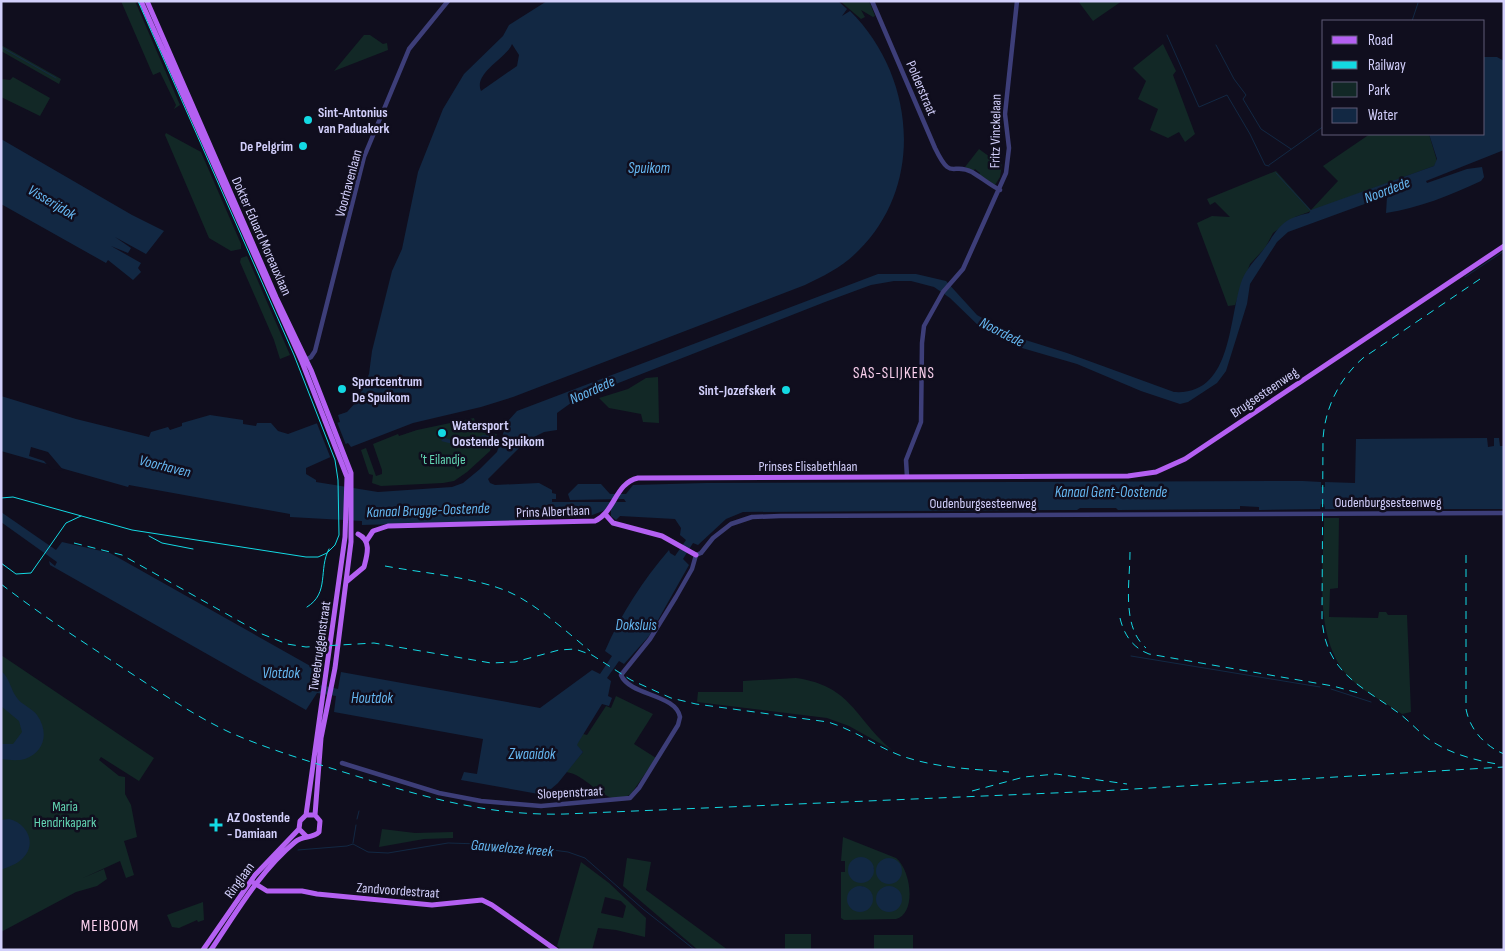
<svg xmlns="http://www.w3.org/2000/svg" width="1505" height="951" font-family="'Sofia Sans Condensed',sans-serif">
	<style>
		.green { fill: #122826; fill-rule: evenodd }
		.water { fill: #122843; fill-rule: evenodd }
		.pier { fill: #100e1e }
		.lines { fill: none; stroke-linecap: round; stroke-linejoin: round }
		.stream { stroke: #122843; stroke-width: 1 }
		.minor { stroke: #3d3e79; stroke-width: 4.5 }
		.major { stroke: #b460f2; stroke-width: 5 }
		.tram { stroke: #13d9e3; stroke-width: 1 }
		.rail { stroke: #13d9e3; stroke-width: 1; stroke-dasharray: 8 6; stroke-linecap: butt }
		.poi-dot { fill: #13d9e3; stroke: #100e1e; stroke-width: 2 }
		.labels { text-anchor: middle; stroke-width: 5; stroke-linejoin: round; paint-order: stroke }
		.street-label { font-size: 14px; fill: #d2cffb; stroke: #100e1e }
		.poi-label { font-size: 14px; font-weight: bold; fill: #d2cffb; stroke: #100e1e; text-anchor: start }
		.park-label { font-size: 14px; fill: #62d4b2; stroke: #100e1e }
		.water-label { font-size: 15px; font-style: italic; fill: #66b8f2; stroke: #100e1e }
		.neighbourhood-label { font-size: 15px; letter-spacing: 1px; fill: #fbd1ee; stroke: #100e1e }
		.quarter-label { font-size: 16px; letter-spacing: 1px; fill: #fbd1ee; stroke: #100e1e }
	</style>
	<rect width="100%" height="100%" fill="#100e1e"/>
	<path class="green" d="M121,1H135L180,105L174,109L176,105L160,72L153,75Z
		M840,1H869L875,16L873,17L861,10L865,17L861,19Z
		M1078,1H1122L1093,21Z
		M364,35H370L383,44L387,43L388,50L334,71Z
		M1163,44L1176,71L1173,75L1195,134L1185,142L1179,132L1168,138L1150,130L1158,109L1138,99L1146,81L1133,68Z
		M1,45L61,79L59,84L1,51Z
		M13,77L50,98L40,116L1,97V79L10,80Z
		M166,133L201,152L241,244V249L231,251L209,238L165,135Z
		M1370,134H1429L1437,161L1434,166L1295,217L1273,233L1265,248L1250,264L1235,305L1228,306L1197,223L1212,216L1230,217L1215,202L1210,205L1207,199L1276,171L1311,210L1338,181L1323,166Z
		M979,149L994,160L993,163L996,165L998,162L1002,165L1000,177L995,185L979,175L980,173L975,169L973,171L965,167Z
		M247,256L290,355L280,359L274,340L240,262L241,258Z
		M658,377L659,423L643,422L641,414L609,408L599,398L628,389L646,378Z
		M474,418L478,432L497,434L490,451L467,472L454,481L443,483L381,486L372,483L373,475L369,474L361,450L366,448L376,476L382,474V470L373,444L398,434L399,436L417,430Z
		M1324,518H1339L1338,588L1330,589L1329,617L1378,618L1379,612H1386L1388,615H1407L1411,712L1402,714C1385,702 1363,692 1349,677C1312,639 1324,567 1324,518Z
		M1,655L154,758L139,781L101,757L99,760L119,776L125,777V794L131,805L137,837L124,841L134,875L126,878L120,861L83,878L104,869L107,879L97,886L76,892L1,932Z
		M796,678C852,686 855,719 892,750L849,726L827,718L697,702L698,692H743V681Z
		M616,696L653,714L634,744L656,758L631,794C606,811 590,775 566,772L583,752L576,745L583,734L587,735L606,706L611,708Z
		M382,829L415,833L453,832V838L424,839L379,847Z
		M843,837L896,858C911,870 917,913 896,919L844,920L841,918V872H845V861H841ZM854,860L870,862L874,869L871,878L849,875V867ZM862,886L872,894V903L849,904L848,895Z
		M627,858L651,862L646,890L728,950H698L623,886Z
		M581,862L609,883L646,918L645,937L616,930L598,928L592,950H562L557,946ZM605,897L621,901L626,906L623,918L601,913Z
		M203,902L204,920L198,922L197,920L179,928L172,927L167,915Z
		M785,934H811V950H785Z
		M874,935H913V950H874Z"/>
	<path class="water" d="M547,1H838L847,9L842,16L850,11C914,74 926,183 859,250C844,266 824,276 805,285L513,397L481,407L413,423L351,447L348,443L334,449L335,455L306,468V474L316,480V482L378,492L452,487L463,483L480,469L497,452L501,440L499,438L502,437L507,422L517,411L878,274H916L946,281L977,315L1016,337L1067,353L1174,392C1233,396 1228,318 1242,280C1248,266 1257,259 1266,246C1280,226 1282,219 1309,213L1311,210L1434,166L1437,159L1429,134H1484V57H1497L1504,61V150L1426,181L1427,183L1467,169L1482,167L1484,177L1481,181C1450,195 1420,208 1386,213L1387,197L1411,187L1288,232L1277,242L1250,284L1247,304L1226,371L1217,383L1188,402L1180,404L1141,391L1077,364L1015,346L983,330L950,298L934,287L911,281H894L871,285L825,302L575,400L557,413V430L544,432L526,441L488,479L490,483L495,485L539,483L552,490V493L556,494V499H552V502H626L624,499L570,500L568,494L578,484H601L610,494H626L633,485L706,483L1303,481L1321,482V487H1325V482L1355,483L1356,439L1487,438L1488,447L1494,446V438H1499L1500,446H1504V509H1325L1324,504H1321L1320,509L1259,510V507L1240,506V509L1118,510L1116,508H1080L1077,510L743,512L726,519L698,545L693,543L683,559L689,565L649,636L624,664L619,661L607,678L611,681L608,696L612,698L609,706L602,704L578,743L577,745L583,752L558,783L544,795L461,780L464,772L477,774L483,739L334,712L336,696L317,693L306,710L50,565L49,561L55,566L57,562L1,522V512L56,550L62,542L110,553L321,672L320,685L338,689L341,672L540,708L592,670L600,674L612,656L605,651C621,614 643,580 669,550L670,553L675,556L686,540L680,535L681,528L675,519L620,516L616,520L611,516V510L603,511L587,517L573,515L572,511H553L552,514L539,517V520L362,525V521L290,517V514L129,485L128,487L1,451V396L76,419L149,437L151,432L168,427L170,430L182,426V423L210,415L243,420V424L256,426L257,423H271L278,431L288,434L323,421L325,426L340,422L338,415L347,412L357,401L369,374L372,351L392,271L402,249L418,172L443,109L464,74L503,36L509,25ZM512,44L519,55L517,66L481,91C473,73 507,58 512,44Z
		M1,139L132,215L164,231L146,254L115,237L131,248L128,253L111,246L141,263L138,268L141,272L133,280L108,260L106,263L1,204Z
		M483,435L490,436L491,441H482L469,448L441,441L444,438L467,443Z
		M1,671C10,678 10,689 17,698C22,705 32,708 37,715C49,732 45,752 25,759C18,761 9,760 1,759V744H13L22,732L19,721L1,706Z
		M9,819C27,823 38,844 22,859C17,864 8,867 1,870V820Z
		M848 870a13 13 0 1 1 26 0a13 13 0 1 1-26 0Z
		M876 871a13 13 0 1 1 26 0a13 13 0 1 1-26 0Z
		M876 899a13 13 0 1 1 26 0a13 13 0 1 1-26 0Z
		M847 899a13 13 0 1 1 26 0a13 13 0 1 1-26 0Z"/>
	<path class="pier" d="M321,419L325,426L337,422L346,445L334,449L337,457L331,459L316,421Z
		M31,447L48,452L64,471L51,469L44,461L29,456Z"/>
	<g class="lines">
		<path class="stream" d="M1412,21L1418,3
			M1167,35L1199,107L1227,95L1250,134L1265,165L1269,166
			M1216,45L1234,79L1246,95L1243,99L1261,129L1291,149
			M1,47L56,78
			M1269,165L1324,126
			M1276,173L1311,211
			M1465,277L1504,251
			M1131,656L1320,687
			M1331,689L1371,702
			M357,819L359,811
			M353,843L356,825
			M298,850L347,846L353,844L368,852L388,853L448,843L514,845L568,852L585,858L643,909L695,950"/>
		<path class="minor" d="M872,1L935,148C952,183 952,161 972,172C982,178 990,185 1000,190
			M304,361L311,357L315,351L364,157L409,49L448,1
			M907,477L906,460L921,422L922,343L924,326L943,292L963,269L1006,173L1009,148L1005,114L1017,1
			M342,763L439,793L481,801L541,806L630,798L639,788L678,725L680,717C676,694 630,696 621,675L650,639L676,597L692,569L696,555L701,553L713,538L731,524L752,517L780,516L1504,513"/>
		<path class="major" d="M141,1L302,362L347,477L345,537L306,815
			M147,1L276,297L311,370L351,473V542L335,668L321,738L315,815
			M605,514L613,523L662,536L696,555
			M367,540L373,531L388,526L595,521C615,512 615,483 638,478L1128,476L1156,472L1185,459L1504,246
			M346,582L364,567C367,555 372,541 358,534
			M251,881L267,891H302L317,894L432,905L482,900L492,905L556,950
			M203,950L255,875L299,829
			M211,950C236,913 260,871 295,842C303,835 312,839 319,832L320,821L315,815H306L300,821L299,829L306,836"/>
		<path class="tram" d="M1,498L13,497L132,530L306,557H318L327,553L335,545L339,535L338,480L335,460L294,355L138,1
			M149,536L162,543L193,549
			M1,563L16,574L31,573L66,523L81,516
			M307,607C330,593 318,569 329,549"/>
		<path class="rail" d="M1480,279L1363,358C1339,379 1325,408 1323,439L1322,618C1325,673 1362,686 1400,714C1409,721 1417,730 1426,737C1445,752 1473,760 1497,764
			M74,543L122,555L262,634L287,644L306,647L374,643L491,663L515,662L559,650L575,649L592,655L631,680L671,698L696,704L828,722C854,730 874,745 899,755C935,768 971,769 1009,772
			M1130,552C1130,582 1121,626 1146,648
			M1466,555V709C1470,730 1485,746 1504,754
			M385,566C422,573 475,577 509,592C536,604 567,632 590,651
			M1,584C41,615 83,642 126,670C160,692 193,715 229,732C274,752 322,765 369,780C434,800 496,816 565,814L1100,791L1504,767
			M1120,618C1124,635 1133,648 1149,654L1333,686L1362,694
			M972,791L1024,777L1056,774L1127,784"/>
	</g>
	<g class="poi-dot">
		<circle cx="308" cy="120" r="5"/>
		<circle cx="303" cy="146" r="5"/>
		<circle cx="342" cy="389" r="5"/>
		<circle cx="786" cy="390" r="5"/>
		<circle cx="442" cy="433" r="5"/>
		<path d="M213.5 817.5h5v5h5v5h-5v5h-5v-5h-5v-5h5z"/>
	</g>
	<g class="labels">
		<g class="street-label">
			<text transform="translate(922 88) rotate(67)" y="5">Polderstraat</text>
			<text transform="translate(995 131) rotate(-89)" y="5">Fritz Vinckelaan</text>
			<text transform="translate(348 183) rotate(-75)" y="5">Voorhavenlaan</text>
			<text transform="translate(262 236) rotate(66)" y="5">Dokter Eduard Moreauxlaan</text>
			<text transform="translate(1264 392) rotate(-34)" y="5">Brugsesteenweg</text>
			<text x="808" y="471">Prinses Elisabethlaan</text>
			<text x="1388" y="507">Oudenburgsesteenweg</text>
			<text x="983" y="508">Oudenburgsesteenweg</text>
			<text transform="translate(553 511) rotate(-2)" y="5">Prins Albertlaan</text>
			<text transform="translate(319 646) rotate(-82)" y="5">Tweebruggenstraat</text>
			<text transform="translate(570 792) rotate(-3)" y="5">Sloepenstraat</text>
			<text transform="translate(239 880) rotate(-54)" y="5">Ringlaan</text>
			<text transform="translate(398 890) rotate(4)" y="5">Zandvoordestraat</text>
		</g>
		<g class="poi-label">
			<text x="318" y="117">Sint-Antonius<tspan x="318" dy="16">van Paduakerk</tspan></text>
			<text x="293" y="151" text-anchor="end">De Pelgrim</text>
			<text x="352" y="386">Sportcentrum<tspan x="352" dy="16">De Spuikom</tspan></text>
			<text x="776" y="395" text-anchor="end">Sint-Jozefskerk</text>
			<text x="452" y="430">Watersport<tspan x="452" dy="16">Oostende Spuikom</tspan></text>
			<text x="227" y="822">AZ Oostende<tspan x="227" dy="16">- Damiaan</tspan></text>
		</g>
		<g class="park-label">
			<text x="443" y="464">'t Eilandje</text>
			<text x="65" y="811">Maria<tspan x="65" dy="16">Hendrikapark</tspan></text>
		</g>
		<g class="water-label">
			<text x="649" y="173">Spuikom</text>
			<text transform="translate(1387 190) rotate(-21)" y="5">Noordede</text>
			<text transform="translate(52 202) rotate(31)" y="5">Visserijdok</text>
			<text transform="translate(1002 332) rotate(27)" y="5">Noordede</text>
			<text transform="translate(592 390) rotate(-24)" y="5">Noordede</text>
			<text transform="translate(165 466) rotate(14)" y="5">Voorhaven</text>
			<text x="1111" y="497">Kanaal Gent-Oostende</text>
			<text transform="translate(428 510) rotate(-2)" y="5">Kanaal Brugge-Oostende</text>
			<text x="636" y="630">Doksluis</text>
			<text x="281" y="678">Vlotdok</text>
			<text x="372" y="703">Houtdok</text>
			<text x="532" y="759">Zwaaidok</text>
			<text transform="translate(512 848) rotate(5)" y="5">Gauweloze kreek</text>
		</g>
		<g class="neighbourhood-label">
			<text x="894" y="378">SAS-SLIJKENS</text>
		</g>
		<g class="quarter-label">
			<text x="110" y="931">MEIBOOM</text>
		</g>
	</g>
	<rect width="1505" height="951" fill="none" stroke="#d2cffb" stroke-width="5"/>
	<rect x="1322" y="20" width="162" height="115" fill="#100e1e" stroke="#5e5b76"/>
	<rect x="1332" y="36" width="25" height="8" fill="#b460f2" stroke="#5e5b76"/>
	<text x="1368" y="45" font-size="15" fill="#d2cffb">Road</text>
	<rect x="1332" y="61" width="25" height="8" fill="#13d9e3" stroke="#5e5b76"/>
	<text x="1368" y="70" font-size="15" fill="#d2cffb">Railway</text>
	<rect x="1332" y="82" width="25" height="15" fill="#122826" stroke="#5e5b76"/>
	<text x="1368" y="95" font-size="15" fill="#d2cffb">Park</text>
	<rect x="1332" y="108" width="25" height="15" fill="#122843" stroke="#5e5b76"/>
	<text x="1368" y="120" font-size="15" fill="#d2cffb">Water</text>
</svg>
